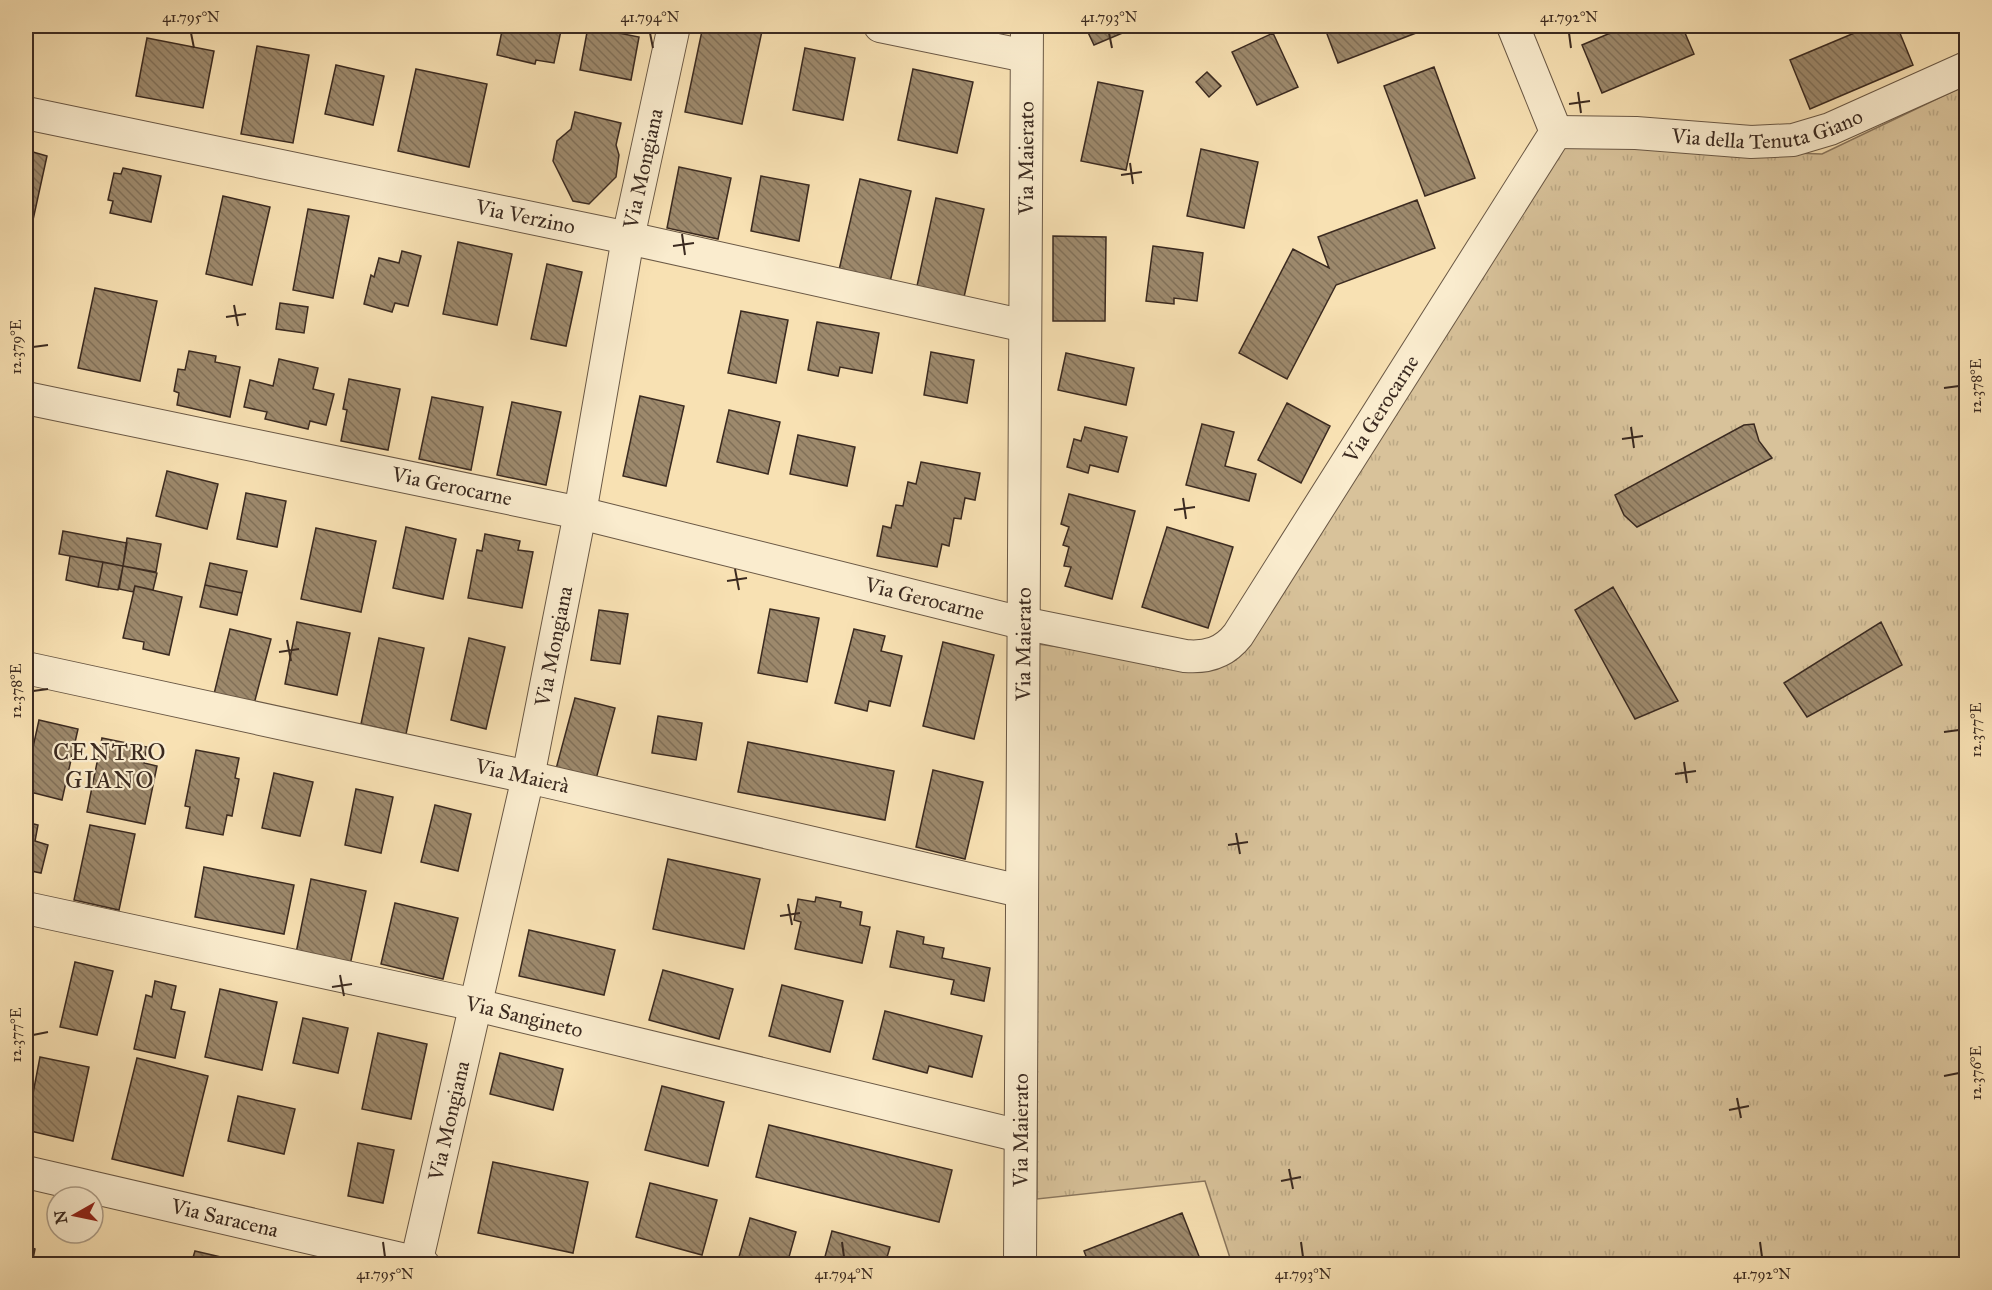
<svg xmlns="http://www.w3.org/2000/svg" width="1992" height="1290" font-family="'IM FELL Great Primer',serif">
	<style>
		.grass { fill: url(#grass-tufts); stroke: #8a765d; stroke-width: 1.5 }
		.building { fill: url(#building-back-hatch); stroke: #3b2a20; stroke-width: 1.5 }
		.lines { fill: none; stroke-linecap: round; stroke-linejoin: round }
		.street-casing { stroke: #6a5845; stroke-width: 34 }
		.street { stroke: #faecce; stroke-width: 32 }
		.ticks { fill: none; stroke: #3b2a20; stroke-width: 2 }
		.labels { text-anchor: middle; stroke-width: 4.5; stroke-linejoin: round; paint-order: stroke }
		.street-label { font-size: 21px; fill: #3b2a20; stroke: #faecce }
		.quarter-label { font-size: 24px; letter-spacing: 1.5px; fill: #3b2a20; stroke: #faecce }
		.neatline { fill: none; stroke: #3b2a20; stroke-width: 2 }
		.ticks-label { font-size: 15px; text-anchor: middle; fill: #3b2a20 }
	</style>
	<defs>
		<pattern id="grass-tufts" width="24" height="20" patternUnits="userSpaceOnUse" patternTransform="scale(1.5)"><rect width="24" height="20" fill="#d8c29a"/><path d="M3 7l-1-3M5 7V3M7 7l1-3M15 17l-1-3M17 17v-4M19 17l1-3" fill="none" stroke="#baa784"/></pattern>
		<pattern id="building-back-hatch" width="6" height="6" patternUnits="userSpaceOnUse" patternTransform="scale(1.5)"><rect width="6" height="6" fill="#9d896c"/><path d="M-1 5l2 2M0 0l6 6M5-1l2 2" fill="none" stroke="#817058"/></pattern>
	</defs>
	<rect width="100%" height="100%" fill="#f8e1b3"/>
	<filter id="stains"><feTurbulence type="fractalNoise" baseFrequency=".00333" numOctaves="4"/><feColorMatrix values="0 0 0 0 .2 0 0 0 0 .09 0 0 0 0 .02 0 0 0 .5 -.17"/></filter>
	<radialGradient id="worn" r=".72"><stop offset=".6" stop-color="#630" stop-opacity="0"/><stop offset="1" stop-color="#630" stop-opacity=".3"/></radialGradient>
	<path class="grass" d="M1966,85V1264H1232L1205,1181L1037,1199L1038,644L1215,669L1236,660L1565,145L1822,154Z"/>
	<path class="building" d="M503,26H562L554,63L536,60L535,64L497,55Z
		M703,26H736L762,31L742,124L685,112Z
		M1085,26H1139L1094,45Z
		M1324,26H1413L1416,33L1338,63Z
		M1627,26H1682L1694,54L1602,93L1582,45Z
		M1871,26H1897L1913,65L1810,109L1790,60Z
		M588,27L639,37L631,80L580,70Z
		M1273,33L1298,87L1257,105L1232,52Z
		M147,38L214,51L203,108L136,96Z
		M257,46L309,55L293,143L241,134Z
		M805,48L855,58L843,120L793,110Z
		M336,65L384,76L373,125L325,114Z
		M1434,67L1475,178L1425,196L1384,86Z
		M416,69L487,84L469,167L398,151Z
		M913,69L973,82L957,153L898,140Z
		M1207,72L1221,86L1209,97L1196,82Z
		M1098,82L1143,91L1126,170L1081,161Z
		M575,112L621,123L616,145L619,155L616,177L589,204L573,201L553,161L557,141L571,129Z
		M1201,149L1258,162L1244,228L1187,216Z
		M26,150L47,156L33,220L26,219Z
		M679,167L731,178L718,239L667,228Z
		M123,168L161,176L151,222L110,213L113,201L108,200L114,173L121,174Z
		M761,176L809,185L799,241L751,231Z
		M860,179L911,191L890,282L839,270Z
		M223,196L270,207L252,285L206,274Z
		M936,198L984,209L964,297L917,286Z
		M1417,200L1435,248L1336,285L1287,379L1239,353L1293,249L1329,268L1318,237Z
		M308,209L349,216L333,298L293,290Z
		M1053,236L1106,237L1105,321H1053Z
		M458,242L512,254L497,325L443,314Z
		M1153,246L1203,253L1197,301L1174,298V304L1146,301Z
		M402,251L421,256L408,306L395,303L392,312L364,304L371,275L374,277L379,258L399,263Z
		M547,264L582,272L566,346L531,339Z
		M95,288L157,301L140,381L78,368Z
		M280,303L308,307L304,333L276,329Z
		M741,311L788,320L776,383L728,373Z
		M817,322L879,333L872,373L840,367L838,376L808,370Z
		M189,351L216,356L215,362L240,367L230,417L177,405L179,393L174,391L178,369L185,370Z
		M931,352L974,360L967,403L924,395Z
		M1066,353L1134,368L1126,405L1058,390Z
		M279,359L318,368L313,389L334,394L326,425L310,421L308,429L265,419L267,412L244,407L250,380L273,386Z
		M349,379L400,389L388,450L341,441L347,410L343,409Z
		M640,396L684,406L666,486L623,476Z
		M432,397L483,407L471,470L419,459Z
		M512,402L561,412L546,485L497,475Z
		M1287,403L1330,426L1301,483L1258,460Z
		M729,410L780,422L768,474L717,462Z
		M1202,424L1234,432L1225,466L1256,474L1249,501L1186,485Z
		M1754,424L1759,441L1772,458L1637,527L1624,515L1615,495L1744,425Z
		M1085,427L1127,437L1118,472L1090,465L1088,473L1067,467L1074,439L1081,441Z
		M798,435L855,447L847,486L790,474Z
		M921,462L980,473L975,500L965,498L961,519L954,518L949,546L942,544L937,567L877,556L883,526L891,528L896,505L903,506L908,482L916,484Z
		M167,471L218,484L207,529L156,516Z
		M246,493L286,501L277,547L237,539Z
		M1069,494L1135,511L1112,599L1065,586L1071,567L1064,566L1069,547L1063,545L1069,527L1061,524Z
		M406,527L456,539L443,599L393,588Z
		M1167,527L1233,547L1208,628L1142,607Z
		M316,528L376,541L361,612L301,599Z
		M63,531L127,543L123,566L59,554Z
		M485,534L520,541L518,550L533,552L522,608L468,598L477,550L482,551Z
		M127,538L161,544L156,572L123,566Z
		M70,556L103,562L98,587L66,580Z
		M103,562L123,566L118,590L98,587Z
		M210,563L247,571L242,593L205,585Z
		M123,566L157,573L153,590L135,586L133,592L119,589Z
		M205,585L242,593L237,615L200,607Z
		M135,586L182,597L169,655L143,649L144,642L123,638Z
		M1613,587L1678,701L1635,719L1575,610Z
		M770,609L819,618L807,682L758,673Z
		M599,610L628,614L620,664L591,660Z
		M297,622L350,633L337,695L285,684Z
		M1881,622L1902,665L1807,717L1784,683Z
		M230,629L271,639L254,704L214,694Z
		M854,629L885,636L881,651L902,656L890,706L869,701L867,711L835,703Z
		M379,638L424,648L406,734L361,724Z
		M469,638L505,647L486,729L451,720Z
		M943,642L994,655L974,739L923,726Z
		M575,698L615,708L596,779L556,769Z
		M658,716L702,723L696,760L652,753Z
		M39,720L78,729L62,800L26,791V779Z
		M102,738L147,747L144,763L157,766L145,824L87,812Z
		M748,742L894,771L885,820L738,792Z
		M196,750L239,758L235,778L239,779L232,816L227,815L223,835L186,828L190,807L185,806Z
		M933,770L983,782L965,859L916,847Z
		M274,773L313,782L300,836L262,828Z
		M356,789L393,797L381,853L345,845Z
		M435,805L471,814L458,871L421,862Z
		M26,822L38,825L35,841L48,845L41,873L26,870Z
		M90,825L135,834L119,910L74,900Z
		M668,859L760,879L744,949L653,929Z
		M204,867L294,885L284,934L195,917Z
		M311,879L366,891L350,965L296,953Z
		M816,897L841,902L840,907L862,912L860,925L870,927L862,963L795,949L801,922L794,920L798,899L815,902Z
		M395,903L458,918L443,979L381,964Z
		M529,930L615,950L604,995L519,976Z
		M897,931L924,937L923,944L944,948L942,958L990,968L984,1001L951,994L954,980L890,967Z
		M75,962L113,971L97,1035L60,1027Z
		M663,970L733,989L719,1039L649,1020Z
		M155,981L176,986L171,1009L185,1012L175,1058L134,1049L146,995L152,997Z
		M782,985L843,1001L830,1052L769,1036Z
		M220,989L277,1002L262,1070L205,1057Z
		M885,1011L982,1036L972,1077L929,1066L927,1073L873,1059Z
		M303,1018L348,1028L338,1073L293,1063Z
		M378,1033L427,1044L411,1119L362,1109Z
		M500,1053L563,1069L553,1110L490,1094Z
		M40,1057L89,1067L73,1141L26,1130Z
		M137,1058L208,1076L183,1176L112,1159Z
		M662,1086L724,1102L708,1166L645,1150Z
		M238,1096L295,1109L284,1154L228,1141Z
		M769,1125L952,1170L939,1222L756,1177Z
		M358,1143L394,1150L383,1203L348,1196Z
		M493,1162L588,1182L573,1253L478,1233Z
		M650,1183L717,1200L702,1255L636,1237Z
		M1182,1213L1202,1264H1089L1084,1251Z
		M750,1218L796,1232L787,1264H737Z
		M832,1231L890,1247L885,1264H823Z
		M26,1246L35,1249L32,1264H26Z
		M195,1251L251,1264H191Z
		M918,1261H969V1264H918Z"/>
	<g class="lines">
		<defs>
			<g id="street">
				<path d="M880,26L1026,56"/>
				<path d="M1513,26L1556,132"/>
				<path id="s1" d="M26,113L628,238L1025,326"/>
				<path id="s2" d="M1556,132L1636,133L1751,142L1793,140L1830,129L1966,68"/>
				<path id="s3" d="M26,398L580,513L1022,623L1185,656C1207,658 1224,653 1238,635L1556,132"/>
				<path id="s4" d="M26,668L528,777L1020,891"/>
				<path id="s5" d="M26,908L476,1005L1020,1136"/>
				<path id="s6" d="M26,1172L423,1264"/>
				<path id="s7" d="M416,1264L528,777L580,513L628,238L674,26"/>
				<path id="s8" d="M1020,1264L1027,26"/>
			</g>
		</defs>
		<use href="#street" class="street-casing"/>
		<use href="#street" class="street"/>
	</g>
	<path class="ticks" d="M191,33L194,48M650,33L653,48M1109,33L1112,48M1569,33L1571,48M1578,92L1581,113M1569,104L1590,101M1130,163L1133,184M1121,175L1142,172M682,234L685,255M673,246L694,243M234,305L238,326M226,317L246,314M33,347L48,345M1944,388L1959,386M1631,427L1634,448M1622,439L1643,436M1183,498L1186,519M1174,510L1195,507M735,569L739,590M727,581L747,578M287,640L291,661M279,652L299,649M33,691L48,689M1944,732L1959,730M1684,762L1687,783M1675,774L1696,771M1236,833L1240,854M1228,845L1248,842M788,904L792,925M780,916L800,913M340,975L344,996M332,987L352,984M33,1035L48,1032M1944,1076L1959,1073M1737,1098L1741,1118M1729,1110L1749,1106M1289,1169L1293,1189M1281,1181L1301,1177M383,1242L385,1257M842,1242L844,1257M1301,1242L1303,1257M1760,1242L1762,1257"/>
	<g class="labels">
		<g class="street-label">
			<text dy="7" stroke="none"><textPath href="#s2" startOffset="213">Via della Tenuta Giano</textPath></text>
			<text dy="7" stroke="none"><textPath href="#s8" startOffset="1106">Via Maierato</textPath></text>
			<text dy="7" stroke="none"><textPath href="#s7" startOffset="1119">Via Mongiana</textPath></text>
			<text dy="7" stroke="none"><textPath href="#s1" startOffset="510">Via Verzino</textPath></text>
			<text dy="7" stroke="none"><textPath href="#s3" startOffset="1515">Via Gerocarne</textPath></text>
			<text dy="7" stroke="none"><textPath href="#s3" startOffset="435">Via Gerocarne</textPath></text>
			<text dy="7" stroke="none"><textPath href="#s3" startOffset="921">Via Gerocarne</textPath></text>
			<text dy="7" stroke="none"><textPath href="#s8" startOffset="620">Via Maierato</textPath></text>
			<text dy="7" stroke="none"><textPath href="#s7" startOffset="633">Via Mongiana</textPath></text>
			<text dy="7" stroke="none"><textPath href="#s4" startOffset="508">Via Maierà</textPath></text>
			<text dy="7" stroke="none"><textPath href="#s5" startOffset="510">Via Sangineto</textPath></text>
			<text dy="7" stroke="none"><textPath href="#s7" startOffset="147">Via Mongiana</textPath></text>
			<text dy="7" stroke="none"><textPath href="#s8" startOffset="134">Via Maierato</textPath></text>
			<text dy="7" stroke="none"><textPath href="#s6" startOffset="204">Via Saracena</textPath></text>
		</g>
		<g class="quarter-label">
			<text x="110" y="760">CENTRO<tspan x="110" dy="28">GIANO</tspan></text>
		</g>
	</g>
	<rect width="1992" height="1290" fill="none" stroke="#f8e1b3" stroke-width="66"/>
	<g transform="translate(75 1215) rotate(261)"><circle r="28" fill="#faecce" stroke="#ae9e88" stroke-width="1.5"/>
	<path d="M0-4.5L10 22L0 15L-10 22Z" fill="#8f2418"/>
	<text y="-9" font-size="16" font-weight="bold" text-anchor="middle" fill="#3b2a20">N</text>
	</g>
	<rect x="33" y="33" width="1926" height="1224" class="neatline"/>
	<g class="ticks-label">
		<text x="191" y="22">41.795°N</text>
		<text x="650" y="22">41.794°N</text>
		<text x="1109" y="22">41.793°N</text>
		<text x="1569" y="22">41.792°N</text>
		<text transform="translate(16 347) rotate(-90)" y="5">12.379°E</text>
		<text transform="translate(1976 386) rotate(-90)" y="5">12.378°E</text>
		<text transform="translate(16 691) rotate(-90)" y="5">12.378°E</text>
		<text transform="translate(1976 730) rotate(-90)" y="5">12.377°E</text>
		<text transform="translate(16 1035) rotate(-90)" y="5">12.377°E</text>
		<text transform="translate(1976 1073) rotate(-90)" y="5">12.376°E</text>
		<text x="385" y="1279">41.795°N</text>
		<text x="844" y="1279">41.794°N</text>
		<text x="1303" y="1279">41.793°N</text>
		<text x="1762" y="1279">41.792°N</text>
	</g>
	<rect width="100%" height="100%" filter="url(#stains)"/>
	<rect width="100%" height="100%" fill="url(#worn)"/>
</svg>
